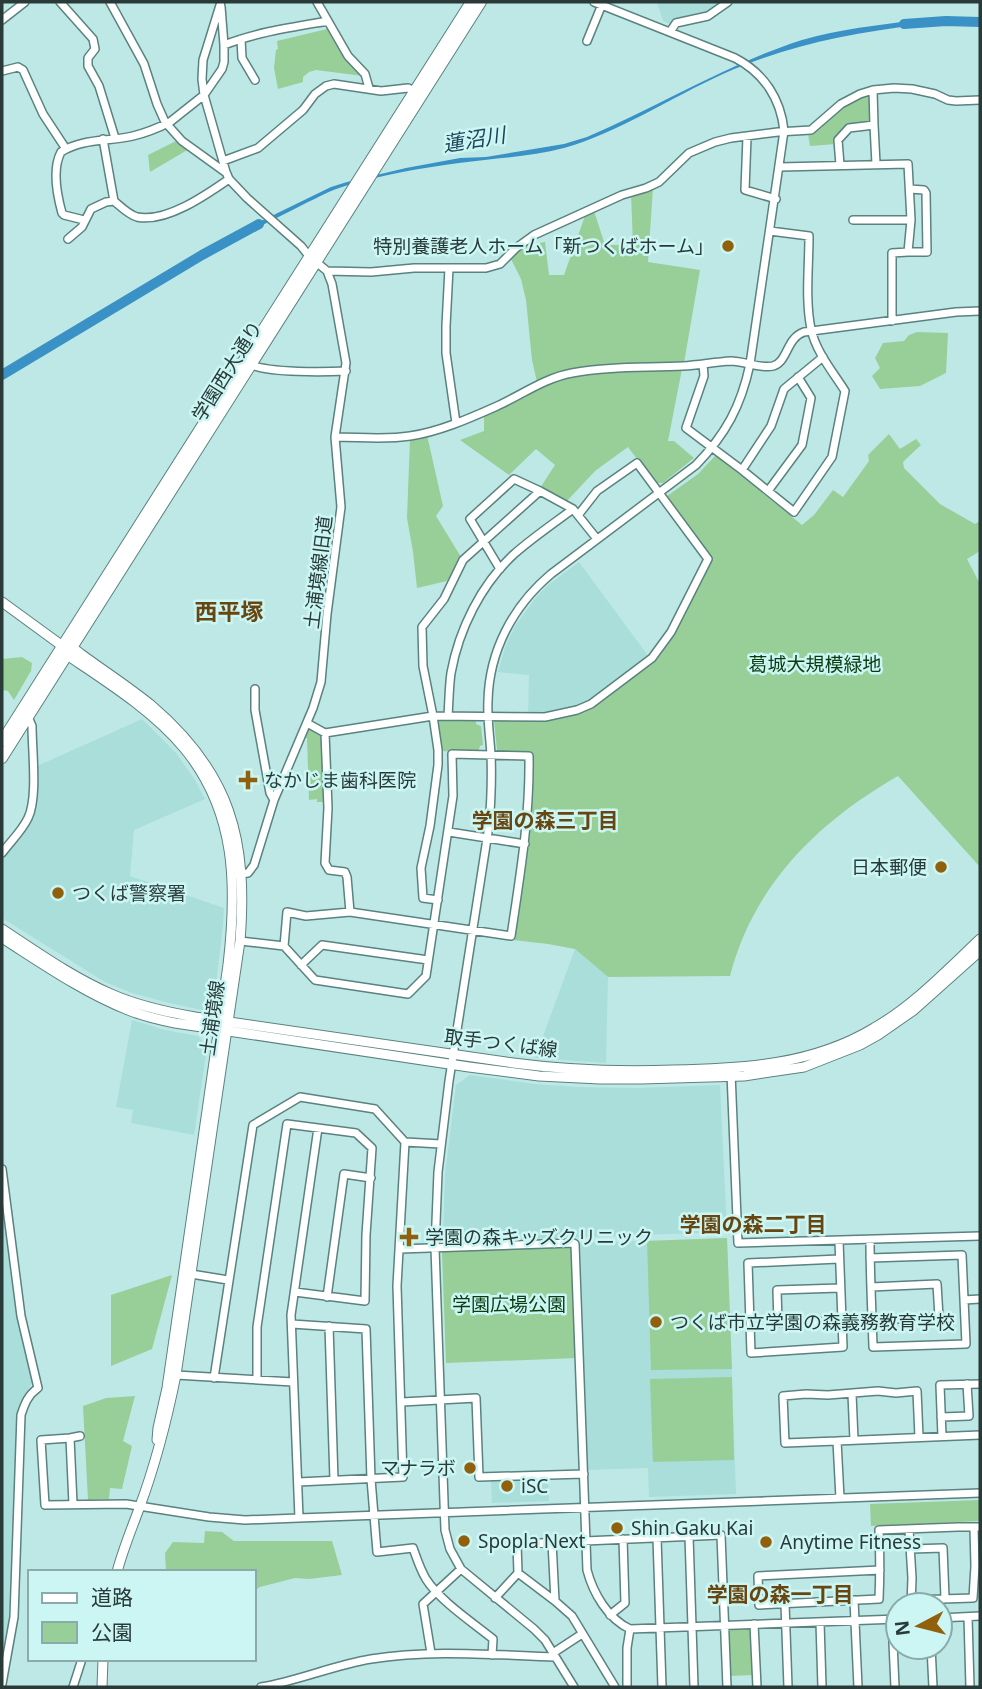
<svg xmlns="http://www.w3.org/2000/svg" width="982" height="1689" font-family="'Noto Sans','Noto Sans JP',sans-serif">
	<style>
		.built { fill: #a9dedb }
		.green { fill: #98cf98 }
		.water { fill: #3a91c5 }
		.lines { fill: none; stroke-linecap: round; stroke-linejoin: round }
		.river { stroke: #3a91c5; stroke-width: 10 }
		.minor-casing { stroke: #5a827f; stroke-width: 10 }
		.major-casing { stroke: #5a827f; stroke-width: 11 }
		.highway-casing { stroke: #5a827f; stroke-width: 12 }
		.minor { stroke: #fff; stroke-width: 7 }
		.major { stroke: #fff; stroke-width: 9 }
		.highway { stroke: #fff; stroke-width: 10 }
		.poi-dot { fill: #90600d; stroke: #cbf6f3; stroke-width: 2.5 }
		.labels { text-anchor: middle; stroke-width: 5; stroke-linejoin: round; paint-order: stroke }
		.poi-label { font-size: 19px; fill: #293a39; stroke: #cbf6f3; text-anchor: start }
		.street-label { font-size: 19px; fill: #293a39; stroke: #cbf6f3 }
		.park-label { font-size: 19px; fill: #0c3b11; stroke: #cbf6f3 }
		.water-label { font-size: 21px; font-style: italic; fill: #1f435a; stroke: #cbf6f3 }
		.neighbourhood-label { font-size: 21px; font-weight: bold; fill: #684612; stroke: #cbf6f3 }
		.quarter-label { font-size: 23px; font-weight: bold; fill: #684612; stroke: #cbf6f3 }
	</style>
	<rect width="100%" height="100%" fill="#bee8e6"/>
	<path class="built" d="M657,2H724L707,14L671,25L663,21Z
		M579,562L649,657L588,702L544,715L528,716L529,675L498,672L505,647L515,626L537,596L548,585Z
		M142,719L176,753L195,780L205,799L134,830L130,876L224,908L223,925L214,1001L202,1010L169,1003L132,993L105,982L2,918V856L29,820L35,767Z
		M575,949L608,977L606,1063L535,1058Z
		M132,1020L165,1030L198,1036L207,1048L194,1135L131,1123L133,1110L116,1107Z
		M470,1075L535,1084L578,1087L638,1088L720,1085L727,1232L445,1242L443,1239L445,1175L456,1085Z
		M2,1193L18,1314L33,1381L22,1401L19,1414L16,1519L9,1616L2,1655Z
		M727,1238L736,1494L649,1497L648,1468L588,1470L580,1243Z
		M548,1477L549,1501L492,1503L491,1479Z"/>
	<path class="green" d="M327,29L345,60L363,76L316,70L309,72L303,77V82L278,89L274,68L276,50L278,49L277,41Z
		M869,94L871,95L870,123L847,125L836,138V144L810,146L808,134L842,108Z
		M178,140L189,149L150,172L148,155Z
		M653,188L648,262L700,270L684,363L574,369L537,382L532,360L526,300L521,279L511,259L526,245L545,242L549,275H564L586,213L594,211L605,245H633L631,194Z
		M917,332L948,333L946,373L920,386L880,389L872,376L880,368L875,358L883,343L904,341L909,335Z
		M682,369L668,441H674L694,458L663,483H655L628,447L595,471L566,502L540,488L555,465L536,449L509,475L460,440L484,431V414L539,386L573,375L602,372Z
		M889,434L900,449L916,439L921,445L903,462L904,468L940,504L975,524L980,521V551L967,559L980,584V867L898,776C818,822 754,884 730,976L608,977L575,949L548,944L513,940L529,830L533,795L532,754L515,752L499,753L497,750L494,721L497,719L543,720L589,708L617,690L652,661L689,604L711,558L667,496L698,474L715,456L718,457L802,525L814,515L833,490L843,497L869,461L868,455Z
		M427,435L443,506L436,516L461,557L447,581L417,588L413,552L407,518L410,439Z
		M22,657L32,663L31,671L14,700L8,691L2,690V659Z
		M476,718V724L481,726L483,745L480,746L478,752L440,751L436,722C447,716 463,718 476,718Z
		M308,727L323,735L327,802H317V799L309,800L307,738H303Z
		M727,1238L732,1369L651,1370L647,1241Z
		M571,1246L572,1247L577,1358L446,1363L442,1253L444,1250Z
		M172,1275L152,1349L111,1366V1295Z
		M732,1377L734,1460L653,1462L650,1379Z
		M135,1396L123,1441L132,1446L122,1489L110,1488L109,1499L88,1500L83,1406L106,1398Z
		M980,1500V1521L871,1526L870,1504Z
		M205,1531L222,1532L234,1541H332L342,1575L309,1579L295,1578L260,1587L254,1591V1572H166L165,1553L173,1542L204,1543Z
		M750,1627L754,1675L729,1676L727,1630L728,1628Z"/>
	<path class="water" d="M918,20V25C850,33 785,46 723,74C672,97 618,133 564,148C530,157 494,158 459,163C421,168 381,175 345,186C331,190 319,197 306,203C287,213 268,222 249,232L247,228L331,187L347,182L406,168L460,158L486,157L564,144L587,137C660,106 727,64 802,40C839,29 879,25 918,20Z"/>
	<g class="lines">
		<path class="river" d="M904,24L946,21L980,22
			M2,375L202,255L259,224"/>
		<defs>
			<path id="minor" d="M60,2L93,39L95,49L88,58V66L99,86L115,138
				M110,2L144,64L157,104L165,122L182,141L225,172
				M221,2L203,60L202,79L204,95L226,172L229,179L247,198L301,246L309,256L327,271L332,284L346,363L335,437L341,507L327,614L321,682L313,708L274,800L254,865L248,873L233,875
				M317,2L348,56L365,74L369,88
				M2,20L25,2
				M670,32L676,23L708,16L728,2
				M241,39L242,58L255,80
				M587,41L603,2
				M224,45C257,32 293,27 328,21
				M2,71L18,67L23,70L43,114L66,149
				M873,90L874,125
				M747,137L745,190L776,199
				M103,139L114,201C120,206 129,215 137,217C166,223 206,195 229,179
				M223,161L258,148L303,110L315,94L326,86L334,84L381,91L408,88L414,91
				M840,165L838,140L849,128L874,125L876,164
				M780,167L908,164L911,220L908,252H927L926,193L924,190L910,189
				M84,220L64,215L62,213C57,195 52,169 61,152C83,138 108,142 133,136C145,133 158,128 170,122L204,95L222,69L224,62V45L221,7
				M853,220H911
				M68,239L82,227L91,209L106,202L114,201
				M449,268L446,326V353L456,423
				M327,271L371,272L414,268H486L500,264L516,248L534,235L622,195L646,188L659,182L689,153L715,142L731,138L778,132L811,130L841,104L860,94L873,90L894,88L912,89L935,94L948,100L956,101L980,100
				M892,321V253L908,252
				M703,364L704,376L686,428L742,470L771,426L784,389L823,357
				M252,365C270,373 325,372 346,371
				M335,437C360,437 385,440 410,436C438,432 468,419 495,407C520,396 544,378 572,373C609,366 647,368 683,366C699,365 715,362 731,361C744,361 760,369 773,366C788,362 786,338 804,332L956,312L980,311
				M742,470L794,512L832,457L845,391C833,372 816,352 811,329C805,299 809,267 809,236L770,231
				M768,491L802,445L811,398L798,377
				M500,569L470,519L514,479L540,491
				M255,689V710L270,793L274,800
				M448,716C449,702 449,687 451,673C459,629 481,585 513,555C532,538 553,524 573,509
				M307,723L325,733L433,716L545,717L577,710L591,704L652,658L671,632L708,559L637,463L597,491L579,514
				M325,733L328,808L325,863L329,870L345,872L347,877L350,912
				M449,832L525,844
				M2,853C10,842 22,831 28,818C38,798 32,750 32,726L28,717
				M438,900L423,898L421,868L430,826L438,765V750L433,716L423,666L422,627L444,599L463,560L540,491L573,509L597,539
				M240,941L284,946L315,980L408,994L426,976L453,796L452,754L529,756C530,817 520,876 511,936L350,912L306,916L287,912L284,946
				M301,965L322,945L428,960
				M731,1073L738,1243L980,1236
				M405,1142L441,1144
				M2,1169L21,1316L38,1388C28,1395 25,1403 21,1415L14,1617L2,1684
				M870,1240C870,1275 872,1311 873,1347L966,1344L962,1255L870,1258
				M839,1241L843,1347L751,1353L748,1263L839,1259
				M400,1249L573,1243L575,1244L587,1570C593,1593 608,1619 630,1629L898,1619
				M191,1274L228,1280
				M871,1287L937,1284L939,1317L872,1320
				M840,1288L777,1290L778,1323L841,1321
				M327,1297L344,1174L371,1178
				M964,1300L980,1299
				M292,1324L366,1329L371,1479L377,1552L413,1548C417,1559 420,1569 426,1579C440,1601 472,1622 493,1639L492,1655
				M329,1326L334,1480
				M176,1375L293,1382
				M214,1378L253,1125L300,1097L375,1109L405,1142L397,1286L403,1477L298,1482
				M257,1380V1327L287,1124L356,1133L372,1148L366,1235L365,1301L295,1292
				M852,1394L854,1440
				M402,1402L476,1398L479,1477L584,1474
				M941,1417L969,1416L967,1384
				M942,1436L940,1385L980,1384
				M70,1438L80,1436
				M837,1441L980,1435
				M840,1498L837,1441L785,1443L783,1396L806,1394L828,1395L878,1391L896,1393L917,1391L919,1437
				M73,1504L70,1438L41,1440L45,1505L126,1504L209,1517L245,1520L299,1518L980,1493
				M299,1518L291,1315L318,1128
				M909,1529L912,1578L911,1605
				M689,1536L694,1687
				M657,1538L662,1687
				M552,1542L555,1601L572,1616L615,1687
				M911,1549L943,1548L945,1598
				M880,1570L758,1576L759,1605L879,1599C880,1576 880,1553 879,1530L958,1527H980
				M518,1573L555,1601
				M495,1598L518,1573L517,1544L721,1535L727,1687
				M854,1600L858,1687
				M911,1600L973,1598L975,1566L974,1528
				M785,1604L788,1687
				M610,1615L625,1603L623,1539
				M968,1617L970,1687
				M940,1618L980,1616
				M892,1620L895,1687
				M820,1622L822,1687
				M754,1624L757,1687
				M931,1647L933,1687
				M431,1653L423,1604L461,1569
				M553,1653L582,1634
				M73,1687L82,1659
				M261,1687C298,1681 334,1665 371,1659C432,1649 494,1655 555,1657
				M574,1687L545,1640L534,1629L461,1569L450,1549L445,1530L435,1248L438,1172L449,1081L489,826C491,802 492,779 491,755C490,737 487,719 488,701C489,651 513,606 551,574L696,465C726,434 741,406 750,364L784,131C781,99 764,73 735,58L594,2
				M627,1687V1648L630,1629"/>
			<path id="major" d="M2,602L61,645L72,647L81,654C104,671 129,687 151,705C231,773 248,840 240,941L176,1375C167,1419 156,1463 140,1506C132,1528 123,1549 117,1572
				M64,650L67,655C107,682 152,710 184,748C237,812 237,887 228,965L167,1388L158,1428L157,1440
				M2,929C37,952 72,977 111,994C138,1006 166,1012 195,1017L513,1063C566,1070 619,1072 673,1070C742,1069 813,1065 874,1028C914,1005 947,970 980,939
				M2,938C43,964 83,992 128,1010C143,1016 160,1020 175,1023L469,1067L539,1076L600,1079H641L744,1076L804,1067L860,1045L878,1035L914,1010L980,951
				M102,1687L103,1659"/>
			<path id="highway" d="M2,741L471,2
				M2,758L481,2"/>
		</defs>
		<use href="#minor" class="minor-casing"/>
		<use href="#major" class="major-casing"/>
		<use href="#highway" class="highway-casing"/>
		<use href="#minor" class="minor"/>
		<use href="#major" class="major"/>
		<use href="#highway" class="highway"/>
	</g>
	<g class="poi-dot">
		<circle cx="728" cy="246" r="7"/>
		<path d="M244.5 769.5h7v7h7v7h-7v7h-7v-7h-7v-7h7z"/>
		<circle cx="941" cy="867" r="7"/>
		<circle cx="58" cy="893" r="7"/>
		<path d="M405.5 1226.5h7v7h7v7h-7v7h-7v-7h-7v-7h7z"/>
		<circle cx="656" cy="1322" r="7"/>
		<circle cx="470" cy="1468" r="7"/>
		<circle cx="507" cy="1486" r="7"/>
		<circle cx="617" cy="1528" r="7"/>
		<circle cx="464" cy="1541" r="7"/>
		<circle cx="766" cy="1542" r="7"/>
	</g>
	<g class="labels">
		<g class="poi-label">
			<text x="714" y="253" text-anchor="end">特別養護老人ホーム「新つくばホーム」</text>
			<text x="264" y="787">なかじま歯科医院</text>
			<text x="927" y="874" text-anchor="end">日本郵便</text>
			<text x="72" y="900">つくば警察署</text>
			<text x="425" y="1244">学園の森キッズクリニック</text>
			<text x="670" y="1329">つくば市立学園の森義務教育学校</text>
			<text x="456" y="1475" text-anchor="end">マナラボ</text>
			<text x="521" y="1493">iSC</text>
			<text x="631" y="1535">Shin Gaku Kai</text>
			<text x="478" y="1548">Spopla Next</text>
			<text x="780" y="1549">Anytime Fitness</text>
		</g>
		<g class="street-label">
			<text transform="translate(227 371) rotate(-58)" y="7">学園西大通り</text>
			<text transform="translate(318 572) rotate(-83)" y="7">土浦境線旧道</text>
			<text transform="translate(212 1018) rotate(-82)" y="7">土浦境線</text>
			<text transform="translate(501 1043) rotate(7)" y="7">取手つくば線</text>
		</g>
		<g class="park-label">
			<text x="815" y="671">葛城大規模緑地</text>
			<text x="509" y="1311">学園広場公園</text>
		</g>
		<g class="water-label">
			<text transform="translate(474 140) rotate(-9)" y="7">蓮沼川</text>
		</g>
		<g class="neighbourhood-label">
			<text x="545" y="828">学園の森三丁目</text>
			<text x="753" y="1232">学園の森二丁目</text>
			<text x="780" y="1602">学園の森一丁目</text>
		</g>
		<g class="quarter-label">
			<text x="229" y="620">西平塚</text>
		</g>
	</g>
	<rect width="982" height="1689" fill="none" stroke="#293a39" stroke-width="7"/>
	<rect x="28" y="1570" width="228" height="91" fill="#cbf6f3" stroke="#8aaba9" stroke-width="2"/>
	<rect x="42" y="1593" width="35" height="10" fill="#ffffff" stroke="#8aaba9" stroke-width="2"/>
	<text x="91" y="1605" font-size="21" fill="#293a39">道路</text>
	<rect x="42" y="1622" width="35" height="21" fill="#98cf98" stroke="#8aaba9" stroke-width="2"/>
	<text x="91" y="1640" font-size="21" fill="#293a39">公園</text>
	<g transform="translate(919 1626) rotate(263)"><circle r="33" fill="#cbf6f3" stroke="#8aaba9" stroke-width="2"/>
	<path d="M0-5L12 26L0 18L-12 26Z" fill="#90600d"/>
	<text y="-10" font-size="19" font-weight="bold" text-anchor="middle" fill="#293a39">N</text>
	</g>
</svg>
